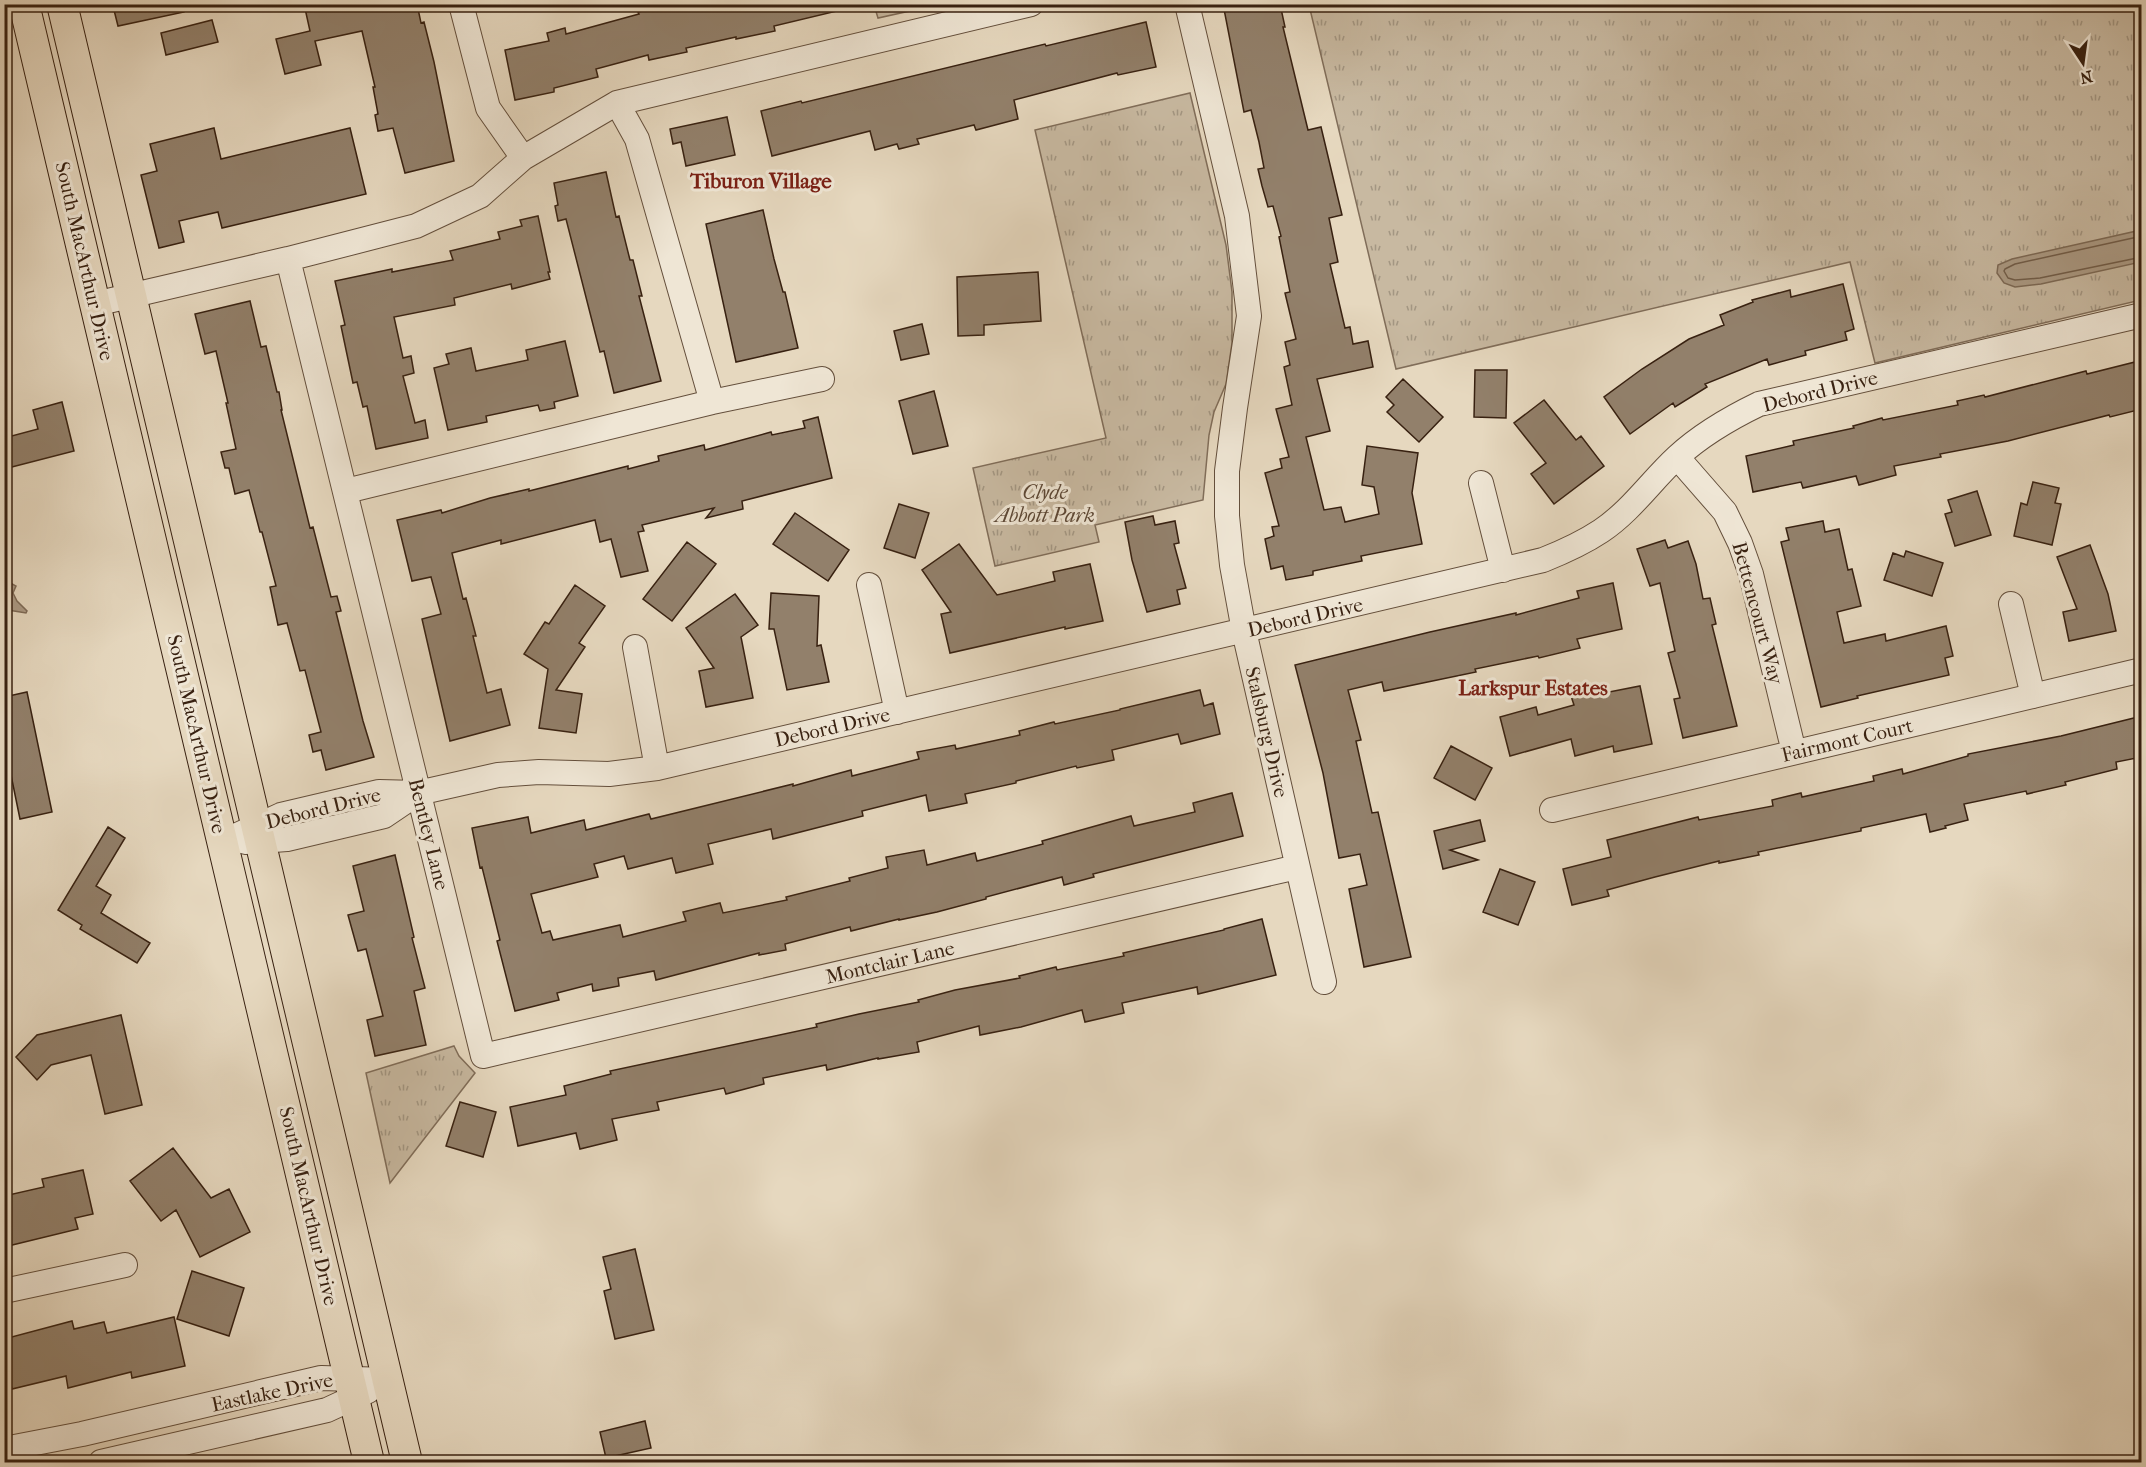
<svg xmlns="http://www.w3.org/2000/svg" width="2146" height="1467" font-family="'IM FELL French Canon',serif">
	<style>
		.grass { fill: url(#grass-tufts); stroke: #806d59; stroke-width: 1.5 }
		.water { fill: #ab9a84; stroke: #7d6a56; stroke-width: 1.5 }
		.lines { fill: none; stroke-linecap: round; stroke-linejoin: round }
		.shore { stroke: #725e4a; stroke-width: 1.5 }
		.building { fill: #92806b; stroke: #382111; stroke-width: 1.5 }
		.minor-casing { stroke: #644f3c; stroke-width: 26 }
		.major-casing { stroke: #382111; stroke-width: 32 }
		.minor { stroke: #efe6d5; stroke-width: 24 }
		.major { stroke: #e6d8bf; stroke-width: 30 }
		.labels { text-anchor: middle; stroke-width: 6; stroke-linejoin: round; paint-order: stroke }
		.street-label { font-size: 20px; fill: #382111; stroke: #efe6d5 }
		.park-label { font-size: 20px; font-style: italic; fill: #5c4735; stroke: #efe6d5 }
		.neighbourhood-label { font-size: 21px; font-weight: bold; fill: #7a1f14; stroke: #efe6d5 }
	</style>
	<defs>
		<pattern id="grass-tufts" width="24" height="20" patternUnits="userSpaceOnUse" patternTransform="scale(1.5)"><rect width="24" height="20" fill="#c8b9a1"/><path d="M3 7l-1-3M5 7V3M7 7l1-3M15 17l-1-3M17 17v-4M19 17l1-3" fill="none" stroke="#a39682"/></pattern>
	</defs>
	<rect width="100%" height="100%" fill="#e6d8bf"/>
	<filter id="stains"><feTurbulence type="fractalNoise" baseFrequency=".00333" numOctaves="4"/><feColorMatrix values="0 0 0 0 .2 0 0 0 0 .09 0 0 0 0 .02 0 0 0 .5 -.17"/></filter>
	<radialGradient id="worn" r=".72"><stop offset=".6" stop-color="#630" stop-opacity="0"/><stop offset="1" stop-color="#630" stop-opacity=".3"/></radialGradient>
	<path class="grass" d="M874,5V4L937,5L878,18Z
		M1309,5H2141V300L1875,363L1850,262L1396,369Z
		M1190,93L1226,245L1232,292V343L1226,384L1214,412L1209,435L1203,500L1095,525L1099,542L995,566L973,468L1106,438L1035,130Z
		M454,1046L459,1056L475,1073L390,1183L366,1073Z"/>
	<path class="water" d="M2141,230V262L2041,284L2015,287L2004,283L1997,273L1998,265L2012,259Z
		M5,580L16,586L13,593L17,601L27,611L26,613L8,610L5,604Z"/>
	<g class="lines">
		<path class="shore" d="M2142,236L2015,264L2005,269L2004,271L2008,278L2015,280L2040,278L2142,257"/>
	</g>
	<path class="building" d="M128,4H183L184,12L118,26L114,10L128,8Z
		M304,4H417L421,23L424,22L434,62L454,161L405,173L393,128L378,131L375,115L378,114L373,87H375L362,31L315,41L321,65L285,74L276,39L310,31Z
		M671,4H836L837,11L774,26L775,31L736,39V37L686,48L687,52L649,60L648,55L596,69L598,77L554,88V92L515,100L505,50L549,41L547,33L565,28L566,34L639,14L638,12Z
		M1223,4H1280L1285,27H1283L1308,130L1321,127L1342,215L1329,218L1338,262L1330,264L1345,328L1350,327L1353,344L1368,341L1373,367L1317,379L1330,431L1306,437L1324,510L1341,507L1345,522L1379,514L1374,487L1362,485L1367,446L1418,453L1412,493L1422,544L1361,556L1362,561L1313,571V575L1286,580L1283,566L1271,569L1265,539L1274,536L1272,527L1279,526L1265,473L1282,468L1280,459L1289,457L1276,409L1292,405L1284,367L1290,365L1285,342L1296,339L1285,293L1290,292L1279,237L1281,236L1273,206L1268,207L1262,186L1258,169L1264,168L1259,142L1251,110L1244,112Z
		M212,20L218,42L166,55L161,33Z
		M1146,22L1156,67L1118,75L1117,73L1014,100L1018,119L976,130L974,125L917,139L919,144L899,149L897,144L875,150L870,131L772,156L761,111L801,101L802,103L1045,44L1046,46Z
		M727,117L735,155L686,166L681,142L673,144L670,129Z
		M214,128L221,159L350,128L366,194L222,228L218,212L179,221L184,242L159,248L141,175L157,171L150,144Z
		M606,172L616,217L619,216L630,260H633L642,296H639L661,381L614,393L604,351L600,352L566,219L558,221L555,206L558,205L554,183Z
		M763,210L774,259L783,292H785L798,348L736,362L706,224Z
		M538,216L550,272H548L550,279L512,289L511,284L454,298L455,305L394,317L403,358L411,356L414,373L403,376L415,423L425,420L428,438L376,449L367,406L363,407L357,382L353,383L341,326L345,325L335,281L392,269V272L453,260L450,251L500,239L498,232L522,226L520,220Z
		M1038,272L1041,321L984,325V335L958,336L957,277Z
		M1843,284L1854,329L1845,332L1847,340L1805,351L1806,355L1769,365L1767,359L1705,384L1707,387L1675,407L1673,403L1630,434L1604,397L1642,369L1689,339L1724,325L1720,315L1753,302L1752,300L1790,290L1791,297Z
		M250,301L261,347L266,346L277,392H279L282,410H281L310,528L313,527L331,597L337,596L341,611L336,612L363,721L374,757L326,770L321,750L313,752L309,735L321,732L305,670L300,671L287,623L278,625L270,587L276,586L262,532H260L249,490L235,494L229,468H225L221,452L236,449L226,403H228L216,351L205,354L195,314Z
		M922,324L929,354L901,360L894,331Z
		M565,341L578,396L554,402L555,408L540,411L538,405L486,416L487,422L448,430L434,368L449,364L446,354L471,348L476,371L528,360L526,350Z
		M2135,362L2142,391V409L2110,417L2109,415L2008,441L1940,454L1941,457L1894,466L1896,475L1859,485L1856,476L1803,488L1801,482L1753,492L1746,456L1794,445L1793,441L1854,428L1853,426L1882,418L1883,420L1958,405L1957,401L1984,395L1985,397L2086,371L2087,374Z
		M1475,370H1507L1506,418L1474,417Z
		M1403,379L1443,417L1419,442L1387,412L1394,405L1386,397Z
		M934,391L948,446L913,454L899,401Z
		M1544,400L1576,440L1581,436L1604,466L1554,504L1531,474L1546,463L1514,423Z
		M62,402L74,451L4,469V438L38,429L33,410Z
		M818,417L832,478L742,501L743,509L706,518L714,508L642,525L644,531L638,532L648,571L621,577L611,539L600,542L595,520L501,544V540L452,553L463,599L466,598L476,636H473L487,693L501,689L510,725L450,741L422,619L441,614L431,577L412,581L397,520L441,510L442,513L490,498L529,489V491L628,466V469L659,461L658,456L704,445L705,450L771,432L772,435L805,428L803,421Z
		M2033,482L2059,488L2055,503L2061,504L2052,545L2014,536L2021,503L2027,505Z
		M1977,491L1991,535L1955,546L1945,514L1952,512L1948,500Z
		M899,504L929,513L915,558L884,548Z
		M795,513L849,550L828,581L773,544Z
		M1153,516L1155,525L1175,521L1179,543L1174,544L1186,588L1177,590L1180,604L1147,612L1132,560L1125,522Z
		M1823,521L1825,532L1839,529L1848,570L1852,569L1861,606L1837,612L1844,643L1885,634L1886,641L1946,626L1953,656L1945,658L1949,675L1857,696L1858,698L1821,707L1781,542L1789,540L1786,528Z
		M1665,540L1668,548L1688,541L1696,564L1703,599L1710,598L1716,624L1712,625L1737,726L1683,738L1674,699L1680,698L1668,653L1675,651L1660,583L1650,586L1637,549Z
		M687,542L716,564L672,621L643,599Z
		M959,544L997,595L1055,581L1053,572L1090,564L1103,621L1065,629V627L950,653L941,614L951,612L922,570Z
		M2090,545L2108,594L2116,631L2069,641L2063,612L2077,609L2057,557Z
		M1906,551L1943,563L1932,596L1884,580L1893,553L1904,557Z
		M1613,583L1622,629L1577,639L1580,648L1539,658L1538,656L1475,669L1476,672L1384,691L1382,682L1348,690L1361,740L1356,741L1372,813L1378,812L1411,957L1364,967L1349,889L1367,885L1360,854L1339,858L1323,773L1295,665L1430,632L1516,613V615L1579,598L1577,591Z
		M575,585L605,606L579,643L585,647L556,690L582,694L576,733L539,728L548,669L524,654L545,622L549,624Z
		M771,593L819,596L817,646L821,645L829,682L787,690L774,629H769Z
		M735,594L758,625L741,637L753,698L706,707L699,671L714,668L686,628Z
		M1640,686L1652,744L1614,752L1613,746L1575,756L1571,739L1510,756L1500,717L1536,707L1538,715L1574,705L1571,696L1588,692L1589,696Z
		M1200,690L1204,706L1213,703L1220,734L1181,744L1178,734L1112,750L1114,760L1077,768L1076,766L1016,781V783L965,794L967,803L929,811L926,795L862,811L863,816L773,839L771,829L708,844L713,864L676,873L672,858L628,869L624,856L594,864L598,877L531,894L542,933L550,931L553,940L620,925L623,937L686,921L683,912L720,903L723,913L787,900L786,897L850,881L849,878L888,868L886,857L924,850L927,865L975,853L977,861L1043,844L1042,841L1131,816L1134,826L1195,812L1193,803L1232,793L1243,836L1093,874L1094,877L1064,885L1062,877L986,897V899L937,912L899,920V919L851,931L850,927L785,944L786,950L759,955V953L656,980L654,971L618,978L619,986L593,991L592,984L557,993L559,1000L515,1011L497,941L500,940L482,867L480,868L472,828L528,817L531,833L584,820L586,830L649,814L651,819L793,784V786L851,770L852,776L919,759L917,752L955,745L956,749L1020,735L1019,731L1054,722L1055,724L1120,710V709Z
		M27,692L52,812L20,819L11,775L4,777V748L9,747L4,727V697Z
		M2142,716V757L2116,762L2117,769L2065,782L2066,785L2027,794L2026,791L1964,804L1968,820L1945,826L1946,828L1930,832L1926,814L1861,828V831L1758,852L1759,855L1719,863V861L1655,877L1607,890L1609,896L1572,905L1563,869L1611,857L1607,840L1698,817L1699,820L1773,806L1772,800L1801,793L1802,797L1874,781L1873,776L1902,769L1903,774L1968,756V754L2061,736Z
		M1451,746L1492,768L1475,800L1434,778Z
		M1480,820L1485,841L1450,850L1478,860L1443,869L1434,831Z
		M108,827L125,838L96,886L111,895L101,913L150,943L137,963L80,929L82,925L58,910Z
		M395,855L414,937L412,938L425,988L414,991L426,1045L375,1056L367,1020L383,1016L366,949L358,951L348,915L364,911L353,866Z
		M1500,869L1535,882L1518,925L1483,912Z
		M1262,919L1276,975L1198,994L1197,987L1122,1003L1124,1013L1085,1022L1082,1010L1021,1027L980,1035L979,1026L917,1042L919,1052L878,1059V1058L827,1070L826,1065L763,1078L764,1084L726,1094L724,1088L657,1102L659,1110L612,1119L617,1140L580,1149L576,1133L518,1146L510,1107L566,1095L564,1086L611,1074L610,1071L817,1027L816,1024L859,1014L919,1002L918,1000L955,990L1020,978L1019,976L1056,967L1057,970L1124,956L1123,953L1224,930V929Z
		M121,1015L142,1105L105,1114L91,1055L51,1065L37,1080L16,1057L37,1035Z
		M460,1102L496,1112L483,1157L446,1146Z
		M173,1148L211,1198L229,1189L250,1232L200,1257L176,1210L161,1221L130,1181Z
		M83,1170L93,1214L75,1218L78,1229L4,1247V1196L44,1187L42,1179Z
		M635,1249L654,1330L615,1339L604,1291L611,1289L603,1257Z
		M192,1271L244,1288L229,1336L177,1319Z
		M174,1317L185,1366L132,1378L131,1372L68,1388L66,1376L12,1389L4,1358V1339L72,1321L74,1329L104,1322L107,1333Z
		M645,1421L651,1448L606,1458L600,1432Z"/>
	<g class="lines">
		<defs>
			<path id="minor" d="M461,4L488,108L523,158L480,196L416,226L288,259L483,1056L1297,867
				M1187,4L1237,216L1249,316L1235,408L1227,471V516L1232,565L1244,631L1324,982
				M523,158L617,103L1031,4
				M95,304L288,259
				M712,402L822,379
				M1677,457L1725,512L1740,543L1751,574L1794,752
				M1481,483L1503,570
				M346,491L712,402L637,139L617,103
				M869,585L897,712
				M2011,604L2033,696
				M635,647L657,768
				M1552,810L2142,670
				M222,842L281,815L379,792L418,793L498,775L539,772L609,774L657,768L1543,560C1563,552 1583,543 1601,531C1631,511 1651,481 1677,457C1702,434 1730,418 1759,404L2142,315
				M245,842L287,839L384,816L418,793
				M4,1291L125,1265
				M4,1449L82,1434L321,1378L388,1380
				M101,1462L327,1410L368,1391"/>
			<path id="major" d="M24,4L369,1462
				M62,4L407,1462"/>
		</defs>
		<use href="#minor" class="minor-casing"/>
		<use href="#major" class="major-casing"/>
		<use href="#minor" class="minor"/>
		<use href="#major" class="major"/>
	</g>
	<g class="labels">
		<g class="street-label">
			<text transform="translate(85 261) rotate(77)" y="7">South MacArthur Drive</text>
			<text transform="translate(1820 391) rotate(-14)" y="7">Debord Drive</text>
			<text transform="translate(1758 613) rotate(75)" y="7">Bettencourt Way</text>
			<text transform="translate(1305 617) rotate(-13)" y="7">Debord Drive</text>
			<text transform="translate(832 727) rotate(-13)" y="7">Debord Drive</text>
			<text transform="translate(1267 732) rotate(77)" y="7">Stalsburg Drive</text>
			<text transform="translate(197 734) rotate(77)" y="7">South MacArthur Drive</text>
			<text transform="translate(1847 740) rotate(-13)" y="7">Fairmont Court</text>
			<text transform="translate(323 808) rotate(-14)" y="7">Debord Drive</text>
			<text transform="translate(429 834) rotate(76)" y="7">Bentley Lane</text>
			<text transform="translate(890 962) rotate(-13)" y="7">Montclair Lane</text>
			<text transform="translate(309 1206) rotate(77)" y="7">South MacArthur Drive</text>
			<text transform="translate(272 1392) rotate(-12)" y="7">Eastlake Drive</text>
		</g>
		<g class="park-label">
			<text x="1045" y="499">Clyde<tspan x="1045" dy="23">Abbott Park</tspan></text>
		</g>
		<g class="neighbourhood-label">
			<text x="761" y="188">Tiburon Village</text>
			<text x="1533" y="695">Larkspur Estates</text>
		</g>
	</g>
	<rect width="2146" height="1467" fill="none" stroke="#e6d8bf" stroke-width="24"/>
	<rect x="6" y="6" width="2134" height="1455" fill="none" stroke="#382111" stroke-width="3"/>
	<rect x="12" y="12" width="2122" height="1443" fill="none" stroke="#382111" stroke-width="1.5"/>
	<g transform="translate(2083 63) rotate(167)" stroke="#efe6d5" stroke-width="4.5" paint-order="stroke">
	<path d="M0-4.5L10 22L0 15L-10 22Z" fill="#382111"/>
	<text y="-9" font-size="16" font-weight="bold" text-anchor="middle" fill="#382111">N</text>
	</g>
	<rect width="100%" height="100%" filter="url(#stains)"/>
	<rect width="100%" height="100%" fill="url(#worn)"/>
</svg>
